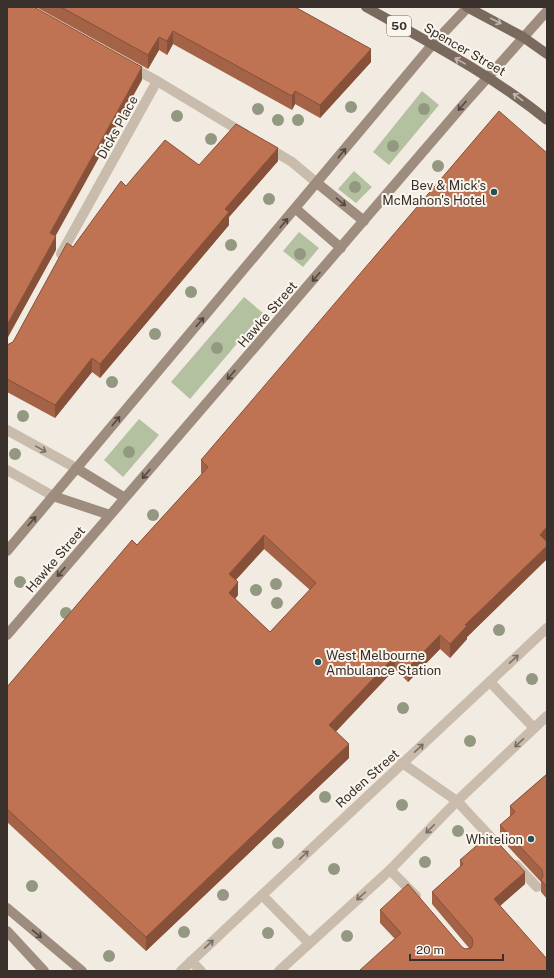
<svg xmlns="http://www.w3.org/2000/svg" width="554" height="978" font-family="'Public Sans',sans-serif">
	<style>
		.green { fill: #b4c1a1 }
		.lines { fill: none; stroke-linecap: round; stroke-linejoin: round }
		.lane { stroke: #cabcad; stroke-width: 10 }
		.street { stroke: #cabcad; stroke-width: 10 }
		.secondary { stroke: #9e8c7e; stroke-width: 10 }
		.primary { stroke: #7a695d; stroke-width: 10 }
		.tree { fill: #939980 }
		.wall { fill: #a46347; fill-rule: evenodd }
		.shaded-wall { fill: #865039 }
		.building { fill: #bf7352; stroke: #865039; fill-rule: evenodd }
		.oneway { stroke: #c0b6ac }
		.oneway2 { stroke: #524740 }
		.oneway3 { stroke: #7a6f66 }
		.poi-dot { fill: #235259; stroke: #faf5ed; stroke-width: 1.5 }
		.labels { text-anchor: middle; stroke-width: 4; stroke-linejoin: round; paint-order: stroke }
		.shield { fill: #faf5ed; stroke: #736b65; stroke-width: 1 }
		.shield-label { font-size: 12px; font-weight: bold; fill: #39302b }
		.street-label { font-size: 13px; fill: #39302b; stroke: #faf5ed }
		.poi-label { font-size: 13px; fill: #39302b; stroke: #faf5ed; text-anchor: end }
	</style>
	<rect width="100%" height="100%" fill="#f2ebe1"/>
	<path class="green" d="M422,91L439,105L389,165L373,152Z
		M354,171L372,187L356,203L338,189Z
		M299,232L319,248L303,267L283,251Z
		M244,297L263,313L190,399L171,382Z
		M139,419L159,435L123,477L104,460Z"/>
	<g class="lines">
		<path class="lane" d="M131,67L157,81
			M267,147L292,162L317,183
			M61,254L157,81L245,134
			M490,682L534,728
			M402,763L457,801L497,844
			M516,865L537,887
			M390,870L416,896
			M262,895L309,943
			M191,961L201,971"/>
		<path class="street" d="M7,430L76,468
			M7,470L53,496
			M181,971L547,628
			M279,971L390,870L457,801L547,716"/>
		<path class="secondary" d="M317,183L364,221
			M296,209L341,248
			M76,468L125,498
			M53,496L110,515
			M7,551L432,45L468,7
			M7,635L464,104L547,11
			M7,908L82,971
			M7,931L44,971"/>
		<path class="primary" d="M366,7C428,42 492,75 547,120
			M467,7L523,37L547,54"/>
	</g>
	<g class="tree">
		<circle cx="351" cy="107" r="6"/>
		<circle cx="258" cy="109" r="6"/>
		<circle cx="424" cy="109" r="6"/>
		<circle cx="177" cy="116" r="6"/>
		<circle cx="278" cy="120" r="6"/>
		<circle cx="298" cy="120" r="6"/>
		<circle cx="211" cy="139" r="6"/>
		<circle cx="393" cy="146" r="6"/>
		<circle cx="438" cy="166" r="6"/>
		<circle cx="355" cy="187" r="6"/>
		<circle cx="269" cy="199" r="6"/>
		<circle cx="231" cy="245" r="6"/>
		<circle cx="300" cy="254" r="6"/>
		<circle cx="191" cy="292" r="6"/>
		<circle cx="155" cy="334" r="6"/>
		<circle cx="217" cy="348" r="6"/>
		<circle cx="112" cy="382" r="6"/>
		<circle cx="23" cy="416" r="6"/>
		<circle cx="129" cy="452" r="6"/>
		<circle cx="15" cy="454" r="6"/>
		<circle cx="153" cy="515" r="6"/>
		<circle cx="20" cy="582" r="6"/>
		<circle cx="276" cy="584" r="6"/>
		<circle cx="256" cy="590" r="6"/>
		<circle cx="277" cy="603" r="6"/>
		<circle cx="66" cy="613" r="6"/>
		<circle cx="499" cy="630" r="6"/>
		<circle cx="532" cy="679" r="6"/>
		<circle cx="403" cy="708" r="6"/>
		<circle cx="470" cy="741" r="6"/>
		<circle cx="325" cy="797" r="6"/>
		<circle cx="402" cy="805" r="6"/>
		<circle cx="458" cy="831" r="6"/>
		<circle cx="278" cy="843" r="6"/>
		<circle cx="425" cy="862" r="6"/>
		<circle cx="334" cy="869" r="6"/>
		<circle cx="32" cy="886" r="6"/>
		<circle cx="223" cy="895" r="6"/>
		<circle cx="184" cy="932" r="6"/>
		<circle cx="268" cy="933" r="6"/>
		<circle cx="347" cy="936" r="6"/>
		<circle cx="109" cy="956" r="6"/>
	</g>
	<path class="wall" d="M36,7H295L371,62L320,118L295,104L292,110L173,44L167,55L159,50L148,69Z
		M547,153V559L467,637V639L450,658L440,649L408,682L395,669L335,732L349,758L146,951L7,822V687L202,474L201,473V460ZM264,549L310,590L270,632L235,599L238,595L236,580Z
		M278,161L229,217V225L100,378L92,372L55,418L7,392V345L13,342L73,247L126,186L199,165Z
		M547,774V899L541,892V882L500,838V825L510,817V806Z
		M460,860L525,884L500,906L547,971L395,939L380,923V910L465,949L469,948L432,904V892L460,867Z"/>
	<path class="shaded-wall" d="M173,31V44L167,55V41Z
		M159,37V50L148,69V55Z
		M371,49V62L320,118V105Z
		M142,67V80L50,246V233Z
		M295,91V104L292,110V96Z
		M278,148V161L229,217V225L100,378V364L225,209Z
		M56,236V250L7,339V325Z
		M92,358V372L55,418V405Z
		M547,527V541L540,548V535Z
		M264,535V549L229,587V574Z
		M547,546V559L467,637V639L450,658V644L465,625Z
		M238,582V595L229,606V593Z
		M440,635V649L408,682V668Z
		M395,656V669L329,739V725Z
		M349,744V758L146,951V937Z
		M525,872V884L494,911V899Z"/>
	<path class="building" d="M7,7H34L142,67L50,233L56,236L7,325Z
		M61,7H295L371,49L320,105L295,91L292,96L173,31L167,41L159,37L148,55Z
		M499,111L547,153V527L540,535L547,542V546L465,625L467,626L450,644L440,635L408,668L395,656L329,725L349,744L146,937L7,809V687L132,540L137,545L208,467L201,460ZM264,535L316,583L270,632L229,593L238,582L229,574Z
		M236,124L278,148L225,209L229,212L100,364L92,358L55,405L7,379V345L13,342L67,243L73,247L121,181L126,186L165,140L199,165Z
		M547,774V887L541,880L543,876L542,870L500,825L515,812L510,806Z
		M490,834L525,872L494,899L547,959V971H359L401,933L380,910L408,884L462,947L465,949L471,948L473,944L472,938L432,892L463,864L460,860Z"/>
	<defs><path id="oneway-shaft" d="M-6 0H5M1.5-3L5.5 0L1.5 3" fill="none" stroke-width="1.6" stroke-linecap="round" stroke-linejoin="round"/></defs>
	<g class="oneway">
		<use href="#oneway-shaft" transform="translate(496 21) rotate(27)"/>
		<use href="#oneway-shaft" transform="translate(460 61) rotate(-151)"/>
		<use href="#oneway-shaft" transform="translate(518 97) rotate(-143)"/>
	</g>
	<g class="oneway2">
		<use href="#oneway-shaft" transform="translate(462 106) rotate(131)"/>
		<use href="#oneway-shaft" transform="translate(342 153) rotate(-51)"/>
		<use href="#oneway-shaft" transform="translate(341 202) rotate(39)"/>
		<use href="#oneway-shaft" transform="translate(284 223) rotate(-50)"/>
		<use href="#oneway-shaft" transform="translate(316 277) rotate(131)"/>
		<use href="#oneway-shaft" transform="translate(200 322) rotate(-50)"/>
		<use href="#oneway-shaft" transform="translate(231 375) rotate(131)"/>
		<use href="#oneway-shaft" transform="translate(116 421) rotate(-50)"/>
		<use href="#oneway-shaft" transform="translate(146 474) rotate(131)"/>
		<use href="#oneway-shaft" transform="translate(32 521) rotate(-50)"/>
		<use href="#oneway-shaft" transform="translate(61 572) rotate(131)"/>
		<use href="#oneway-shaft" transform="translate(37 934) rotate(40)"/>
	</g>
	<g class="oneway3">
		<use href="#oneway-shaft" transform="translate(41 449) rotate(29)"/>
		<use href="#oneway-shaft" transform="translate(514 659) rotate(-43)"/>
		<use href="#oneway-shaft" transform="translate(519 743) rotate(137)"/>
		<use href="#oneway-shaft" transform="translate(419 748) rotate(-43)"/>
		<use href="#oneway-shaft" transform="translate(430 829) rotate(134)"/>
		<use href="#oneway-shaft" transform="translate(304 855) rotate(-44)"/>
		<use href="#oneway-shaft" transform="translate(361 896) rotate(138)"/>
		<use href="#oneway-shaft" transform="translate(209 944) rotate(-43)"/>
	</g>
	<g class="poi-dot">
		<circle cx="494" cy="192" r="4"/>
		<circle cx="318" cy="662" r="4"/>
		<circle cx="531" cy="839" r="4"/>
	</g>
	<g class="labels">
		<rect class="shield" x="387" y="16" width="24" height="20" rx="3"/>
		<g class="shield-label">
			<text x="399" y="30">50</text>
		</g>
		<g class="street-label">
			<text transform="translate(465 49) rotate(30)" y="5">Spencer Street</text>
			<text transform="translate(117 127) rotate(-61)" y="5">Dicks Place</text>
			<text transform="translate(267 314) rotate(-49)" y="5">Hawke Street</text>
			<text transform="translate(55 559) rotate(-49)" y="5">Hawke Street</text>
			<text transform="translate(367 778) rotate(-42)" y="5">Roden Street</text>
		</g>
		<g class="poi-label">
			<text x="486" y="190">Bev &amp; Mick's<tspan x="486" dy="15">McMahon's Hotel</tspan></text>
			<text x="326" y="660" text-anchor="start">West Melbourne<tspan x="326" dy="15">Ambulance Station</tspan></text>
			<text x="523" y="844">Whitelion</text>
		</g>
	</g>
	<rect width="554" height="978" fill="none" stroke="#39302b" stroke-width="16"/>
	<path d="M410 954v6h93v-6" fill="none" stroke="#39302b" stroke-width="2"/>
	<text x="416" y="954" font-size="12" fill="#39302b" stroke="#faf5ed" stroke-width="3" paint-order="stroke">20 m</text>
</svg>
